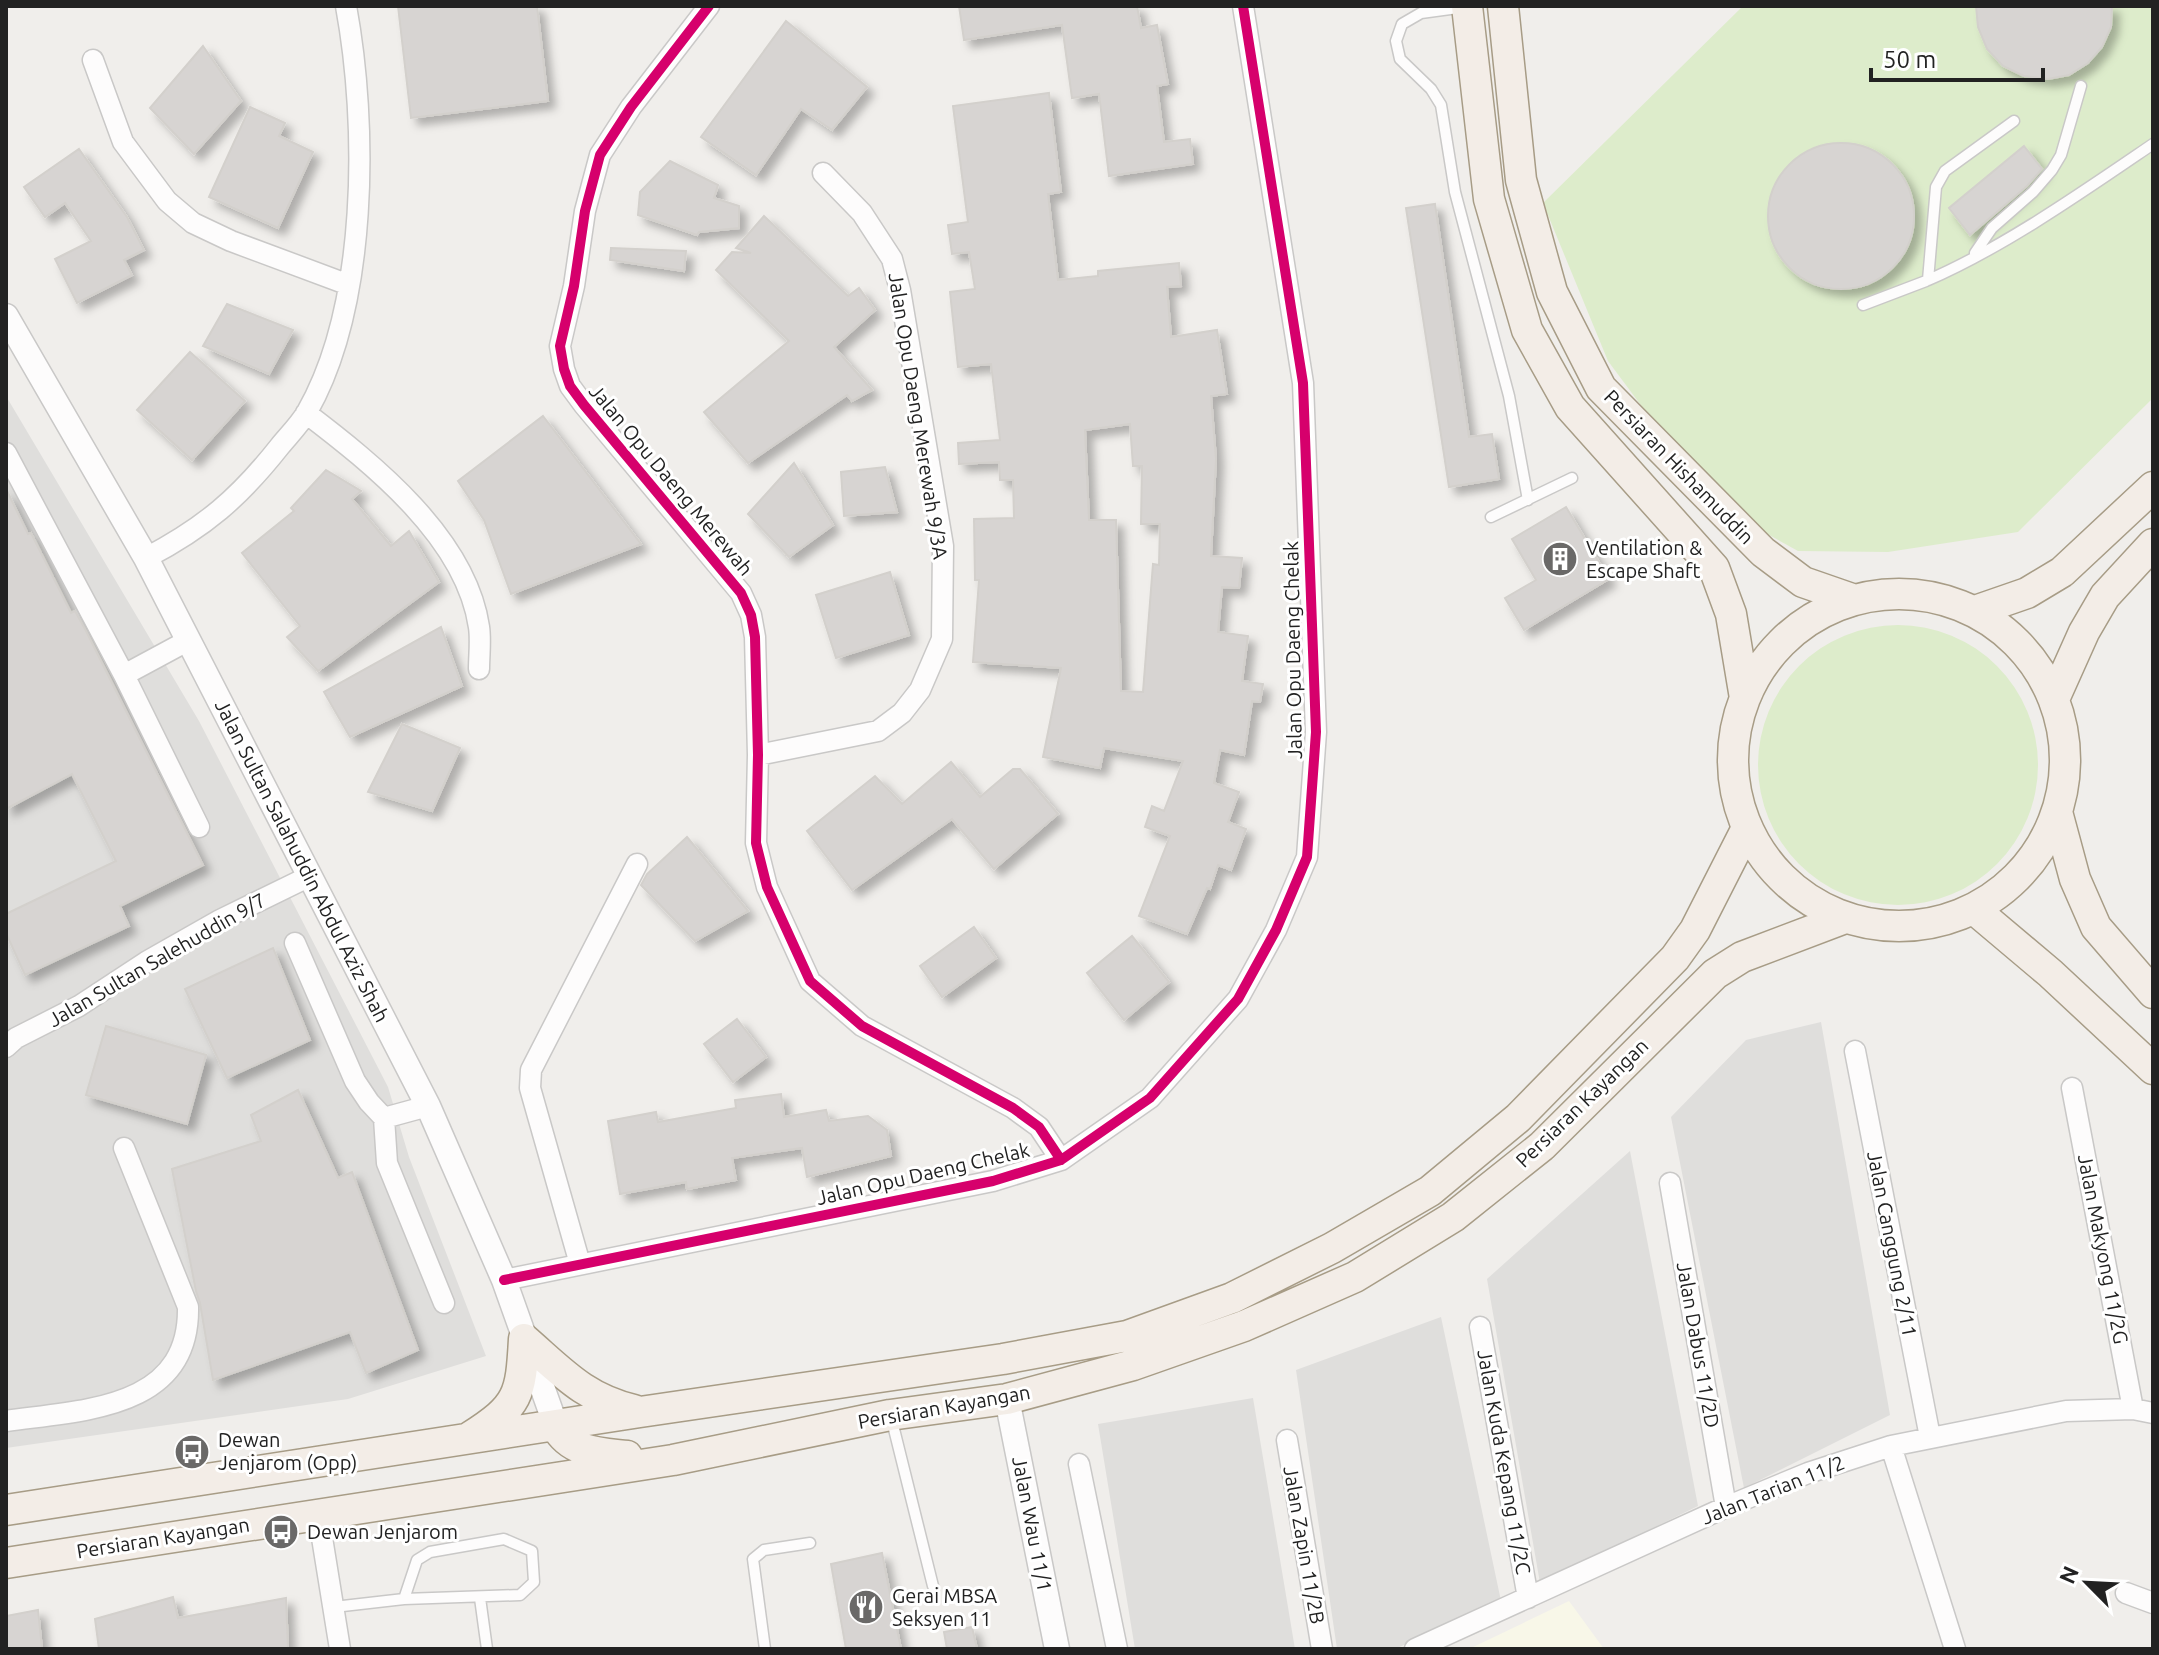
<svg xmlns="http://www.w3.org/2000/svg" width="2159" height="1655" font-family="Ubuntu,sans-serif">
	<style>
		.residential { fill: #dfdedc }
		.education { fill: #f8f7e8 }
		.grass { fill: #ddeccb }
		.building { fill: #d7d4d2; stroke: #d3d0cc; stroke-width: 2; fill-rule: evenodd; filter: url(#shadow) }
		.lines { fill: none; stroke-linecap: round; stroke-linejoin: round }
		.service-casing { stroke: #c9c8c7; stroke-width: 13 }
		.minor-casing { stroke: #c9c8c7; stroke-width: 23 }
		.tertiary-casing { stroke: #c9c8c7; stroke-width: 27 }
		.primary-casing { stroke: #a79c86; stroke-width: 33 }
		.service { stroke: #fdfcfc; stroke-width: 10 }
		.minor { stroke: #fdfcfc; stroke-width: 20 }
		.tertiary { stroke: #fdfcfc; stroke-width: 24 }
		.primary { stroke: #f3ede7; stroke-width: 30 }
		.cycleway-casing { stroke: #fff; stroke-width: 15 }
		.cycleway { stroke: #d6006c; stroke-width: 10 }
		.labels { text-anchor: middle; stroke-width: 6; stroke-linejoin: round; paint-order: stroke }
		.street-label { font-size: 20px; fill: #222; stroke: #fff }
		.poi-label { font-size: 20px; fill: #222; stroke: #fff; text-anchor: start }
	</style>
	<defs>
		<filter id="shadow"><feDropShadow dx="7" dy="7" stdDeviation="4" flood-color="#0004"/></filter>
	</defs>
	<rect width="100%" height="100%" fill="#f0eeeb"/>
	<path class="residential" d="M6,396L199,721L388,1087L409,1157L486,1356L348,1399L6,1448Z
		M1821,1022L1890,1415L1744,1488L1671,1117L1746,1040Z
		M1630,1151L1698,1506L1540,1583L1487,1279Z
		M1441,1317L1501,1601L1395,1649H1337L1296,1370Z
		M1253,1398L1295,1649H1135L1098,1424Z"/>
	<path class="education" d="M1569,1601L1604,1649H1469Z"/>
	<path class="grass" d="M1743,6H2153V398L2018,532L1888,552L1798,551L1762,531L1675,451L1608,361L1543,203Z
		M1758 765a140 140 0 1 1 280 0a140 140 0 1 1-280 0Z"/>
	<path class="building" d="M398,6H537L548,101L411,118Z
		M959,6H1137L1141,28L1157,25L1168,84L1157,86L1164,142L1190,139L1193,164L1109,176L1099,94L1072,98L1062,25L964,40Z
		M1976,6H2112L2111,27L2102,47L2088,63L2069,75L2048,79L2024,76L2003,66L1987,49L1978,27Z
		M786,21L867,87L832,130L801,109L756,175L701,137Z
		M203,46L241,101L194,154L150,108Z
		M1049,93L1061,192L1048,194L1058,280L1098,276V271L1179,263L1181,286L1167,287L1171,337L1217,330L1227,394L1211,396L1216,459L1211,556L1242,558L1239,588L1222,587L1218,632L1248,636L1242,681L1263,684L1260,702L1252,701L1244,755L1220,750L1214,783L1239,792L1228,822L1246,829L1231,870L1218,865L1210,889L1207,888L1187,934L1139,916L1170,836L1145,827L1152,806L1164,811L1183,761L1104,748L1100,768L1043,757L1061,668L973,662L979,580H975L974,519L1014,518L1013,480H1000L999,462L959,464L958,443L1000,440L991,364L958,367L950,292L975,289L969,252L952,254L948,225L968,222L953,106ZM1130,424L1133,466H1142L1141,524H1160L1159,565L1153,564L1143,692L1121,691L1116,520H1089L1085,430Z
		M250,107L285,123L279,136L313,152L278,228L209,197Z
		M1768 216a73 73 0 1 1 146 0a73 73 0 1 1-146 0Z
		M2024,146L2042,169L2027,186L1970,235L1949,208Z
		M79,149L127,217L144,250L124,260L132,275L77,303L55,259L91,241L65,203L45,217L24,187Z
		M670,161L718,185L714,198L739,206V228L699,232L697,235L638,215L640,192Z
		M1435,204L1469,437L1492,434L1499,479L1449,487L1406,208Z
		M764,216L848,296L859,288L875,310L834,347L872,390L852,401L847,395L748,463L704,412L789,341L716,270L732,252L751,253L736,248Z
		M611,248L686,251L684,271L610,260Z
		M227,304L293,330L269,374L203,346Z
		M190,352L245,401L192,460L137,410Z
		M543,416L641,544L511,594L484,520L458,481Z
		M794,463L833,525L789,557L748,514Z
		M885,467L897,512L844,516L841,472Z
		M326,470L361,491L352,499L391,546L409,531L439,582L318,671L287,637L300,626L242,553L294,511L291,508Z
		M6,489L28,534L31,533L71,613L75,611L85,629L203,865L120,906L129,926L25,975L6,933V914L116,861L72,774L6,809Z
		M1566,507L1609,579L1524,630L1505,598L1536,580L1512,539Z
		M890,572L909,635L836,658L816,595Z
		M441,627L462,686L350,737L324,692Z
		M402,724L460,748L432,811L368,792Z
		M951,762L980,797L1013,769H1020L1058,814L994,869L952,819L852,890L807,831L875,776L902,804Z
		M687,837L748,911L695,941L641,885L647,874Z
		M974,927L996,958L942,997L920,966Z
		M1132,936L1169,982L1124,1020L1087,973Z
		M273,948L310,1040L227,1078L185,989Z
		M737,1019L766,1057L733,1082L704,1044Z
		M106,1026L206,1055L187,1124L86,1095Z
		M298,1090L338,1178L352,1172L418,1350L366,1373L350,1332L213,1380L200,1303L196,1291L172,1169L261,1141L251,1115Z
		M781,1094L784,1117L826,1110L829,1121L868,1116L887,1130L891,1156L807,1177L802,1148L732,1158L736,1180L687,1189L686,1182L620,1194L608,1121L656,1112L658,1122L736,1108L735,1100Z
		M882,1553L901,1649H846L831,1564Z
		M173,1597L178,1618L286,1598L288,1649H99L95,1619Z
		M38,1610L42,1649H6V1616Z
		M972,1627L977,1649H947L944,1632Z"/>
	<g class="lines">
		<defs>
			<path id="service" d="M1465,7L1421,13L1402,24L1396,41L1400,59L1431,89L1441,105L1455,192L1509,396L1528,500
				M1975,253L1992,228L2033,192L2052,170L2061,155L2081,86
				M1928,280L1936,187L1945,171L2014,121
				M1863,305C1884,297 1905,289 1926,281C2003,248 2084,191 2153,144
				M1491,517L1572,478
				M891,1417L933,1586
				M480,1598L487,1649
				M334,1607L404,1599L520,1595L534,1582L532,1551L504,1539L430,1552L417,1560L404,1599
				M765,1649L753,1559L764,1550L810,1543"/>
			<path id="minor" d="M709,6L631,107L600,155L585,211L574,286L560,346L564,369L570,386L584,405L741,593L751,615L755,637L758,755L756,843L767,887L810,981L862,1026L1013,1108L1039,1127L1061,1160
				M93,60L123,142L167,201L193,223L231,241L349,285
				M306,413C373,464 466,538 479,627C481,640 479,656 479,669
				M6,453L124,675L199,827
				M146,558C205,527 239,498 280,446C289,435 300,424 307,412C368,305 368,125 346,6
				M124,675L189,640
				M758,755L878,731L902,713L920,690L942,639L943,546L900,290L892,259L862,213L823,173
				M295,943L355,1081L369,1102L384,1118
				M6,1047L16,1038L79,1006L146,962L220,920L310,876
				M1855,1051L1930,1437
				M2072,1088L2133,1409
				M428,1106L384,1118L387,1163L444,1303
				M1670,1183L1726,1507
				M580,1264L530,1088L531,1070L637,864
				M504,1280L993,1181L1061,1160L1150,1098L1238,999L1276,930L1307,857L1316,732L1303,383L1243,6
				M1480,1327L1528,1598
				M6,1421C82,1410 190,1410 188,1307L124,1148
				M1287,1440L1322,1649
				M1891,1446L1955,1649
				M1079,1464L1117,1649
				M318,1513L340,1649
				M2126,1593L2153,1603
				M1415,1649L1726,1507L1808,1473L1891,1446L2066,1411L2133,1409L2153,1413"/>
			<path id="tertiary" d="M6,316L146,558L428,1106L504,1280L556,1426
				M1007,1399L1057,1649"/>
			<path id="primary" d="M1467,6L1489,199L1527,330L1570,407L1714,568L1731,614L1745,698
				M1503,6L1521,180L1552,292L1601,388L1763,552L1803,582L1852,599
				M1733 760a166 166 0 1 1 332 0a166 166 0 1 1-332 0Z
				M1975,611L2027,593L2062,572L2153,487
				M2054,699L2084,632L2105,596L2153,544
				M2057,812L2075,879L2096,927L2153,993
				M1974,909L2050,973L2153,1069
				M524,1339C562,1372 584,1398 634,1410
				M556,1426C570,1453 600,1453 627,1456
				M470,1437C519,1406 521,1395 524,1339
				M6,1510L640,1412L1003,1359L1127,1336L1232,1298L1332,1248L1430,1191L1518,1118L1675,958L1695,930L1747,828
				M6,1563L673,1460L890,1415L1007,1399L1133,1365L1244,1326L1355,1277L1453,1217L1542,1146L1715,974L1742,957L1845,918"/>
		</defs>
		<use href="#service" class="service-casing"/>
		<use href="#minor" class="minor-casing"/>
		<use href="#tertiary" class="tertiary-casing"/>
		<use href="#primary" class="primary-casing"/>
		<use href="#service" class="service"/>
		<use href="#minor" class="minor"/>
		<use href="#tertiary" class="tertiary"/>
		<use href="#primary" class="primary"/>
		<defs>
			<path id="cycleway" d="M709,6L631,107L600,155L585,211L574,286L560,346L564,369L570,386L584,405L741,593L751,615L755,637L758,755L756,843L767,887L810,981L862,1026L1013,1108L1039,1127L1061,1160
				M504,1280L993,1181L1061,1160L1150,1098L1238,999L1276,930L1307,857L1316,732L1303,383L1243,6"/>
		</defs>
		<use href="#cycleway" class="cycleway-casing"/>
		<use href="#cycleway" class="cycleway"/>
	</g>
	<defs>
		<symbol id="building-disc" viewBox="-11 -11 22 22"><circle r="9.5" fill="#6a6968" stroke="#fff"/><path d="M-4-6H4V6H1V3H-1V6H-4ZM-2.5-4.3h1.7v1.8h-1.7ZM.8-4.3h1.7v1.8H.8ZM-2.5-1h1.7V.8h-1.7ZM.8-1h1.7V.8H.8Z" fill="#fff"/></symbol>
		<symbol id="bus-disc" viewBox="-11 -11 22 22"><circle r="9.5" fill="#6a6968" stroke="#fff"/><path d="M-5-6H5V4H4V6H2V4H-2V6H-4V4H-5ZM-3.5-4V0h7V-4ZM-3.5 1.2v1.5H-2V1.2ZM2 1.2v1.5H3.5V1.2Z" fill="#fff"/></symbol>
		<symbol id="restaurant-disc" viewBox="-11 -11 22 22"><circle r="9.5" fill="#6a6968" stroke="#fff"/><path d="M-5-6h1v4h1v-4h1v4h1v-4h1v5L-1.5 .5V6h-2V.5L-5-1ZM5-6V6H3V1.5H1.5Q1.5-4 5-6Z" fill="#fff"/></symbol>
	</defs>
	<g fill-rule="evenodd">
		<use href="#building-disc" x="1540" y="539" width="40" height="40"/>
		<use href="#bus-disc" x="172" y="1432" width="40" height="40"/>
		<use href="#bus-disc" x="261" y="1512" width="40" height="40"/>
		<use href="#restaurant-disc" x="846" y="1587" width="40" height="40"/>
	</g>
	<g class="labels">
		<g class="street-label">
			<text transform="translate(918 416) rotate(81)" y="7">Jalan Opu Daeng Merewah 9/3A</text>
			<text transform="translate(1679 467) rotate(46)" y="7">Persiaran Hishamuddin</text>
			<text transform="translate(671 480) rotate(50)" y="7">Jalan Opu Daeng Merewah</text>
			<text transform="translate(1293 650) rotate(-91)" y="7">Jalan Opu Daeng Chelak</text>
			<text transform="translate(302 861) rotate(63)" y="7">Jalan Sultan Salahuddin Abdul Aziz Shah</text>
			<text transform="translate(157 960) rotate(-30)" y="7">Jalan Sultan Salehuddin 9/7</text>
			<text transform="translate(1582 1103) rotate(-44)" y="7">Persiaran Kayangan</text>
			<text transform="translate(923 1174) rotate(-13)" y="7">Jalan Opu Daeng Chelak</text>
			<text transform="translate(1892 1244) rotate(79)" y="7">Jalan Canggung 2/11</text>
			<text transform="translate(2103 1249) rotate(79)" y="7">Jalan Makyong 11/2G</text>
			<text transform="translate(1698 1345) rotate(80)" y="7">Jalan Dabus 11/2D</text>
			<text transform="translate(944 1407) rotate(-10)" y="7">Persiaran Kayangan</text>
			<text transform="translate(1504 1462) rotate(80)" y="7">Jalan Kuda Kepang 11/2C</text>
			<text transform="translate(1773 1490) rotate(-22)" y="7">Jalan Tarian 11/2</text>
			<text transform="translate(1032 1524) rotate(79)" y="7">Jalan Wau 11/1</text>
			<text transform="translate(163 1538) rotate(-9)" y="7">Persiaran Kayangan</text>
			<text transform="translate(1304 1545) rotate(80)" y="7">Jalan Zapin 11/2B</text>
		</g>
		<g class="poi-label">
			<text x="1586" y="555">Ventilation &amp;<tspan x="1586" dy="23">Escape Shaft</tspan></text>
			<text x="218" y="1447">Dewan<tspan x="218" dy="23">Jenjarom (Opp)</tspan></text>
			<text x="307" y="1539">Dewan Jenjarom</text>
			<text x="892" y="1603">Gerai MBSA<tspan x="892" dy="23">Seksyen 11</tspan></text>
		</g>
	</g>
	<rect width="2159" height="1655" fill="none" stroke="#222222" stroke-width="16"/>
	<g transform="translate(2087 1583) rotate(294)" stroke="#ffffff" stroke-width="6" paint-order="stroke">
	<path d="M0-6L14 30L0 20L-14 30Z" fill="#222222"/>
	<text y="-12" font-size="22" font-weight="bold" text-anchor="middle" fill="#222222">N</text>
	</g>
	<path d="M1871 68v12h172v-12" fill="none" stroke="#222222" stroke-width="4"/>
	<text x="1883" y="68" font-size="24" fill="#222222" stroke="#ffffff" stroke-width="6" paint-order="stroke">50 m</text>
</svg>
